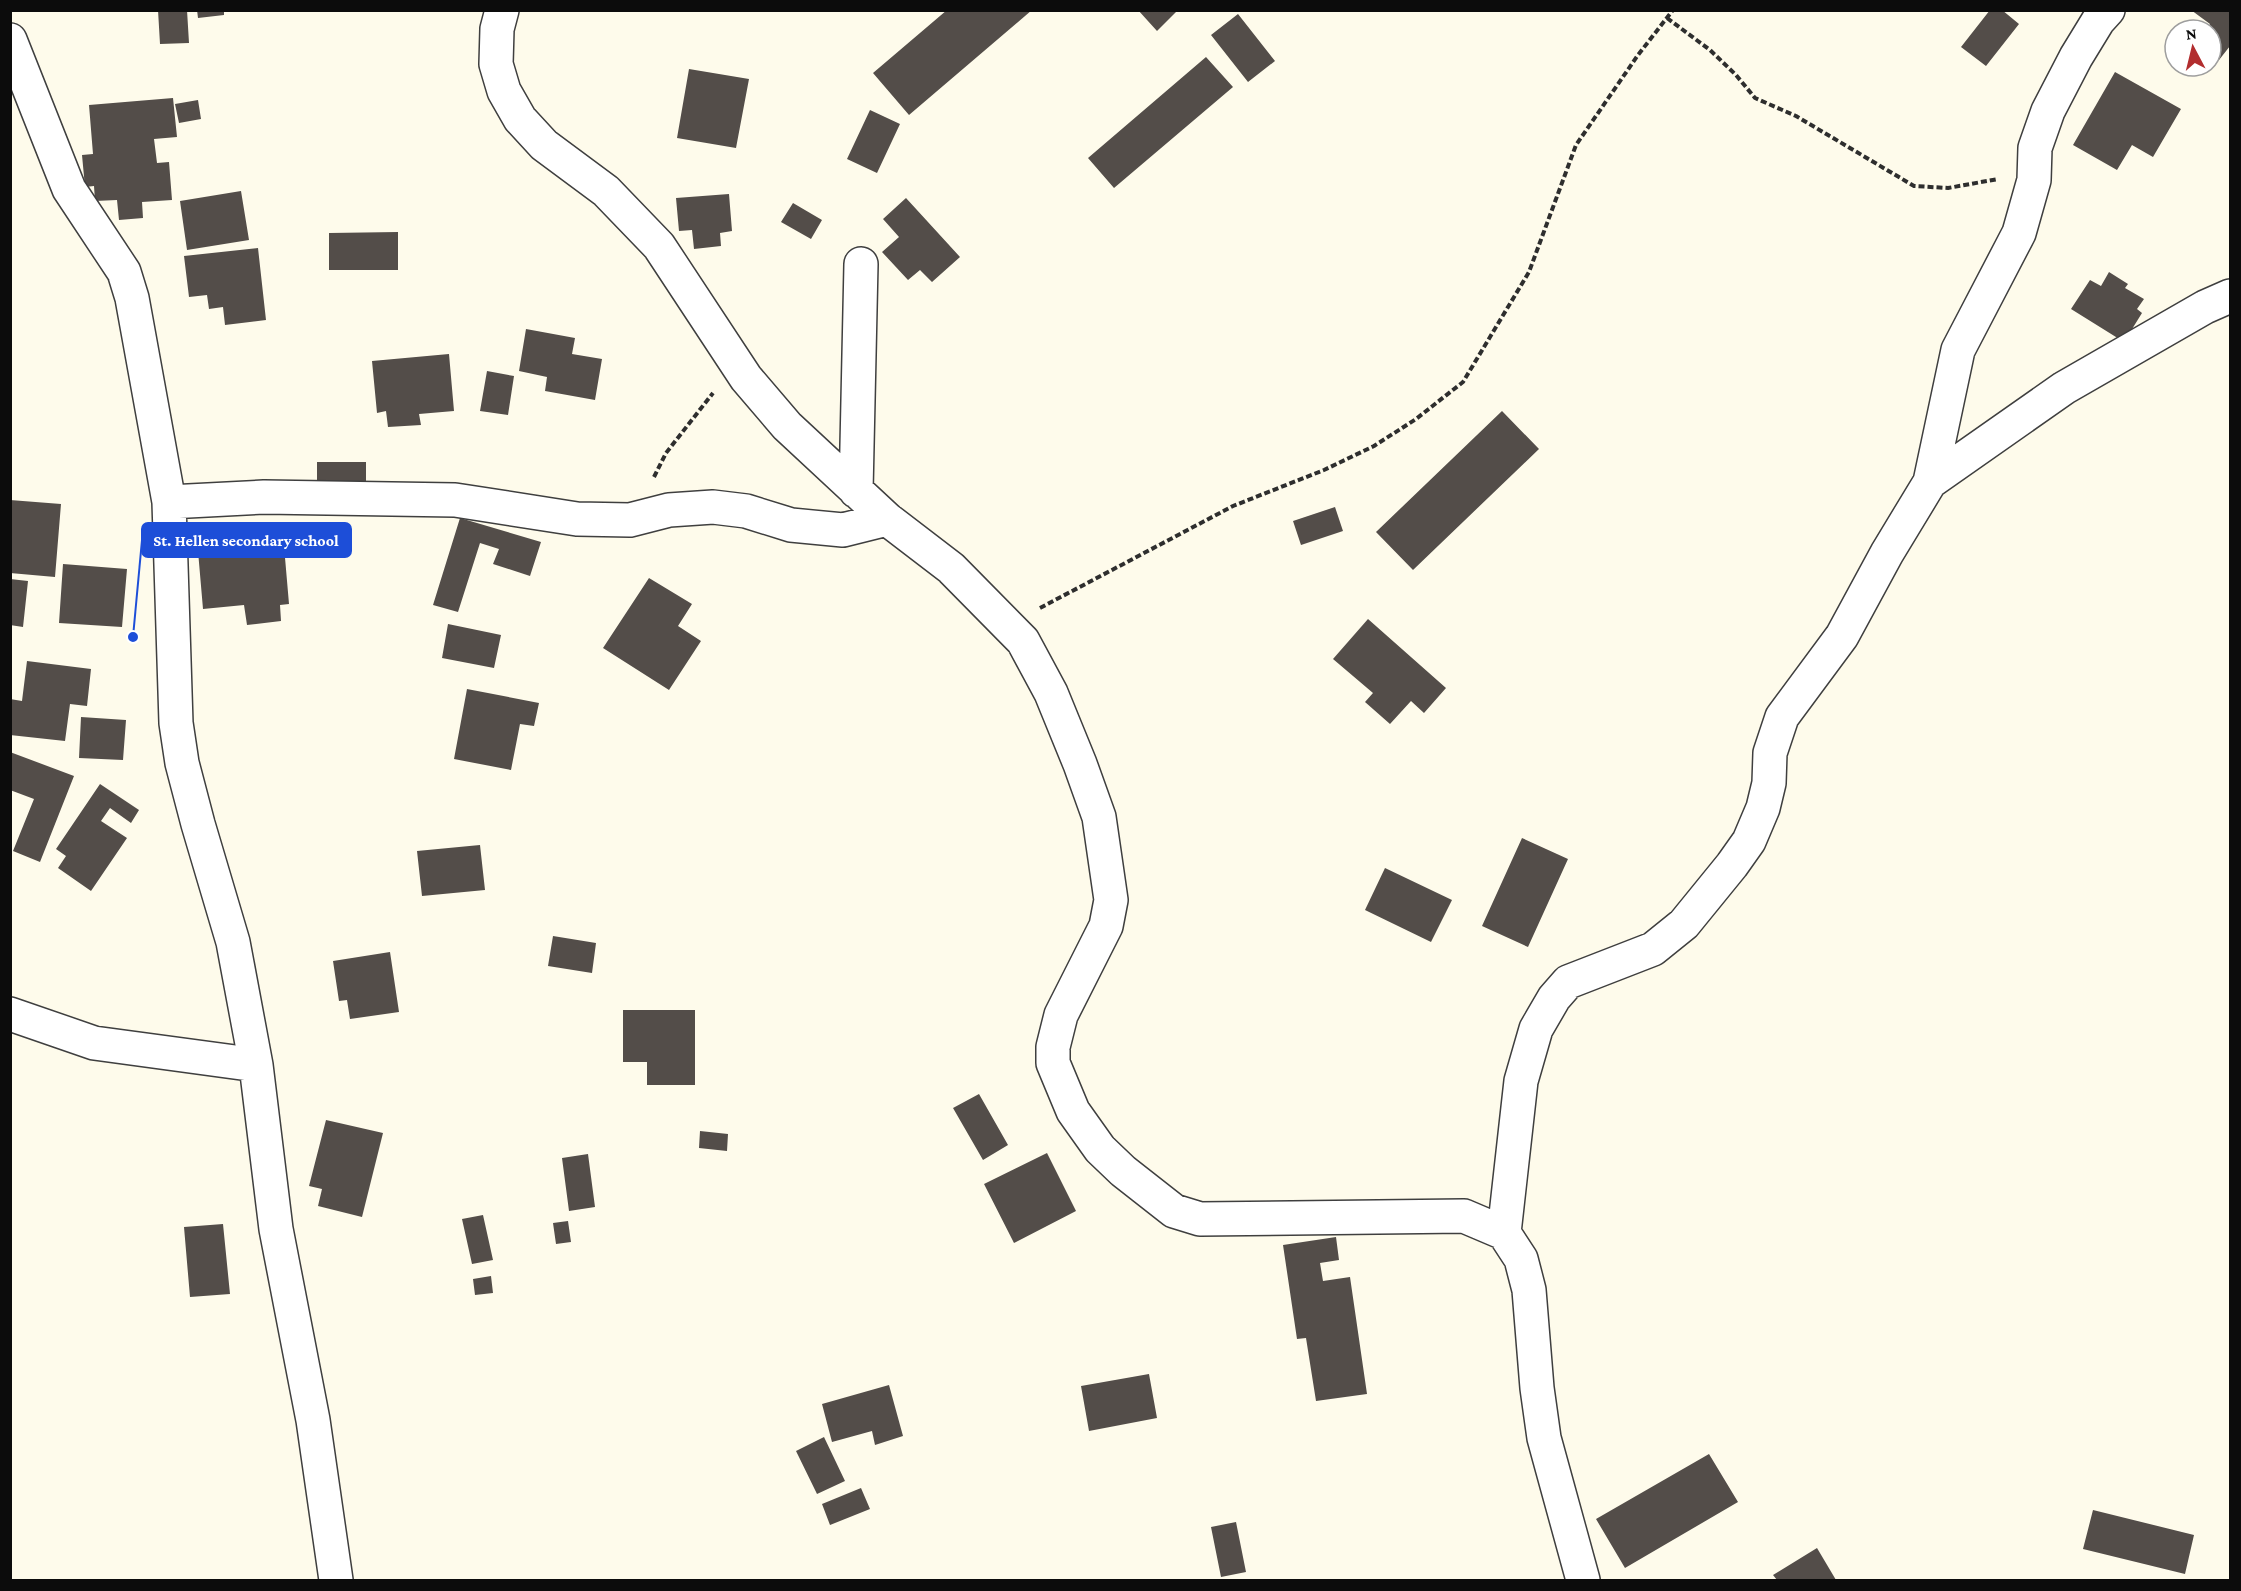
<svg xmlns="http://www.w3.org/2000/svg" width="2241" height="1591" font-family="'Crimson Pro',serif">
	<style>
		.building { fill: #534d49 }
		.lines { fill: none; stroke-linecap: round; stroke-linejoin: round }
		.street-casing { stroke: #3f3f3f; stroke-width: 36 }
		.path { stroke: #2e2e2e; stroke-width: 4; stroke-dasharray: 6 3; stroke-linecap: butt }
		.street { stroke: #fff; stroke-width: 33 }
		.leader { fill: none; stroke: #1d4ed8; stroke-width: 2 }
		.callout-dot { fill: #1d4ed8; stroke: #fff; stroke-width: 2 }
		.callout { fill: #1d4ed8; stroke: #1d4ed8; stroke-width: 2 }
		.callout-label { font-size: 16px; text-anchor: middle; font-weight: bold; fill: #fff }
	</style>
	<rect width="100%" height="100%" fill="#fefbeb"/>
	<path class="building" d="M158,10H187L189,43L160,44Z
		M197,10H224V15L198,18Z
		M947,10H1032L909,115L873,73Z
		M1138,10H1178L1157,31Z
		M1990,10H2002L2019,24L1986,66L1961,47Z
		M2191,10H2230V46L2219,60L2211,55V30H2207L2210,24Z
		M1238,14L1275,61L1248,82L1211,35Z
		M1206,57L1233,87L1114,188L1088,158Z
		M689,69L749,79L736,148L677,138Z
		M2115,72L2181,109L2153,157L2132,145L2117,170L2073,145Z
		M173,98L177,137L154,139L157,163L169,162L172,200L142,202L143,218L119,220L117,200L95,201L94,186L85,187L82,155L93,154L89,105Z
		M198,100L201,119L179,123L175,104Z
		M870,110L900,124L877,173L847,159Z
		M241,191L249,240L187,250L180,201Z
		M729,194L732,231L720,233L721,246L694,249L692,230L679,231L676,198Z
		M906,198L960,257L932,282L920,270L908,280L882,252L899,237L883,219Z
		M793,203L822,220L811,239L781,222Z
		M398,232V270H329V233Z
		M258,248L266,320L225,325L223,307L209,309L207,295L189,297L184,256Z
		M2109,272L2128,284L2125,288L2144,299L2137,309L2142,313L2124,342L2071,309L2090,280L2101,286Z
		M526,329L575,338L572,354L602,359L595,400L545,391L547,377L519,371Z
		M449,354L454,411L419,414L421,425L388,427L386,411L377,413L372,361Z
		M487,371L514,376L508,415L480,411Z
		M1502,411L1539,449L1413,570L1376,532Z
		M317,462H366V489L317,490Z
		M10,500L61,504L55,577L10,573Z
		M1335,507L1343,531L1301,545L1293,521Z
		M460,518L541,542L530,576L493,564L499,549L480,543L458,612L433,605Z
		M265,528L267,548L284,546L289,604L280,605L281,621L247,625L244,605L203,609L198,551L219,549L218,532Z
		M63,564L127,569L122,627L59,623Z
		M649,578L692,604L678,626L701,641L669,690L603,648Z
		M10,579L28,581L23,627L10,625Z
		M1368,619L1446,688L1424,713L1411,701L1390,724L1365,702L1373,693L1333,659Z
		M448,624L501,635L494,668L442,658Z
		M27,661L91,669L87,706L70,704L65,741L10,735V699L22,701Z
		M467,689L539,703L534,726L520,724L511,770L454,759Z
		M81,717L126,720L123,760L79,758Z
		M10,752L74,776L40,862L13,851L34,799L10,790Z
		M100,784L139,810L131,823L110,808L101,821L127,838L91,891L58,868L66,856L56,849Z
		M1522,838L1568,859L1528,947L1482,926Z
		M480,845L485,890L422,896L417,851Z
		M1385,868L1452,900L1431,942L1365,910Z
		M553,936L596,943L592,973L548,966Z
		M390,952L399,1012L350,1019L347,1000L339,1001L333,961Z
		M623,1010H695V1085H647V1062H623Z
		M979,1094L1008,1145L983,1160L953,1108Z
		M326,1120L383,1133L362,1217L318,1206L322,1189L309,1186Z
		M700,1131L728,1134L727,1151L699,1148Z
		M1047,1153L1076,1211L1014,1243L984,1184Z
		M588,1154L595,1207L569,1211L562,1158Z
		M483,1215L493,1260L472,1264L462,1219Z
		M568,1221L571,1242L556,1244L553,1223Z
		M223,1224L230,1294L190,1297L184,1227Z
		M1336,1237L1339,1260L1320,1263L1323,1281L1350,1277L1367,1394L1316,1401L1306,1338L1297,1339L1283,1245Z
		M491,1276L493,1293L475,1295L473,1279Z
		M1149,1374L1157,1418L1089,1431L1081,1386Z
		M889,1385L903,1436L875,1445L872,1431L832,1442L822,1404Z
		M824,1437L845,1481L817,1494L796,1451Z
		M1709,1454L1738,1502L1625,1568L1596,1519Z
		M861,1488L870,1509L830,1525L822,1504Z
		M2093,1510L2194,1535L2185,1574L2083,1549Z
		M1236,1522L1246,1572L1221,1577L1211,1527Z
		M1817,1548L1836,1580H1777L1773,1575Z"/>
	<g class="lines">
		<defs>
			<path id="street" d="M502,10L497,29L496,64L504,91L520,119L544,145L606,191L659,246L746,378L787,426L887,519L951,568L1023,641L1051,693L1080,764L1099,817L1111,900L1106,926L1061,1015L1053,1047V1063L1073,1111L1100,1149L1123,1171L1174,1211L1200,1219L1464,1216L1504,1233L1521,1259L1529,1290L1537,1388L1544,1438L1583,1580
				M10,40L69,189L124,272L132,298L169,502L176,723L182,763L198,824L233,942L256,1065L276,1229L313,1420L336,1580
				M1930,482L1958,350L2019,233L2034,180L2035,148L2048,111L2076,57L2098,21L2108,10
				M856,491L861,264
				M169,502L264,497L455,500L577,519L630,520L669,510L713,507L746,511L791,525L843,530L887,519
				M10,1014L94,1043L256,1065
				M1504,1233L1521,1081L1536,1029L1554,998L1568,982L1653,949L1684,924L1732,865L1749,841L1763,808L1769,783L1770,753L1782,717L1842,636L1887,553L1930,482L2064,388L2205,307L2230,296"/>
		</defs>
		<use href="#street" class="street-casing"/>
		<path class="path" d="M1667,18L1710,50L1736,75L1755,98L1796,116L1914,186L1948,188L1998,179
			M654,477L666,453L713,393
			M1040,608L1233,506L1324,470L1374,446L1416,419L1463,382L1529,272L1576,145L1638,55L1673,10"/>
		<use href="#street" class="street"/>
	</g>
	<path class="leader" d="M133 637L142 540"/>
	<circle class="callout-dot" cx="133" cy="637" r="6"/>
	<rect class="callout" x="142" y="523" width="209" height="34" rx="6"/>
	<g class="callout-label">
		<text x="246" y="546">St. Hellen secondary school</text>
	</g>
	<rect width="2241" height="1591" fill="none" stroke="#0c0c0c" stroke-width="24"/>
	<g transform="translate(2193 48) rotate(353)"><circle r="28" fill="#ffffff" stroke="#9e9e9e" stroke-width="1.5"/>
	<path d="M0-4.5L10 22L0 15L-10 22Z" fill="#b22d2e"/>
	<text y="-9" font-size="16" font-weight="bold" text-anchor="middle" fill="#0c0c0c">N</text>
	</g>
</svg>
